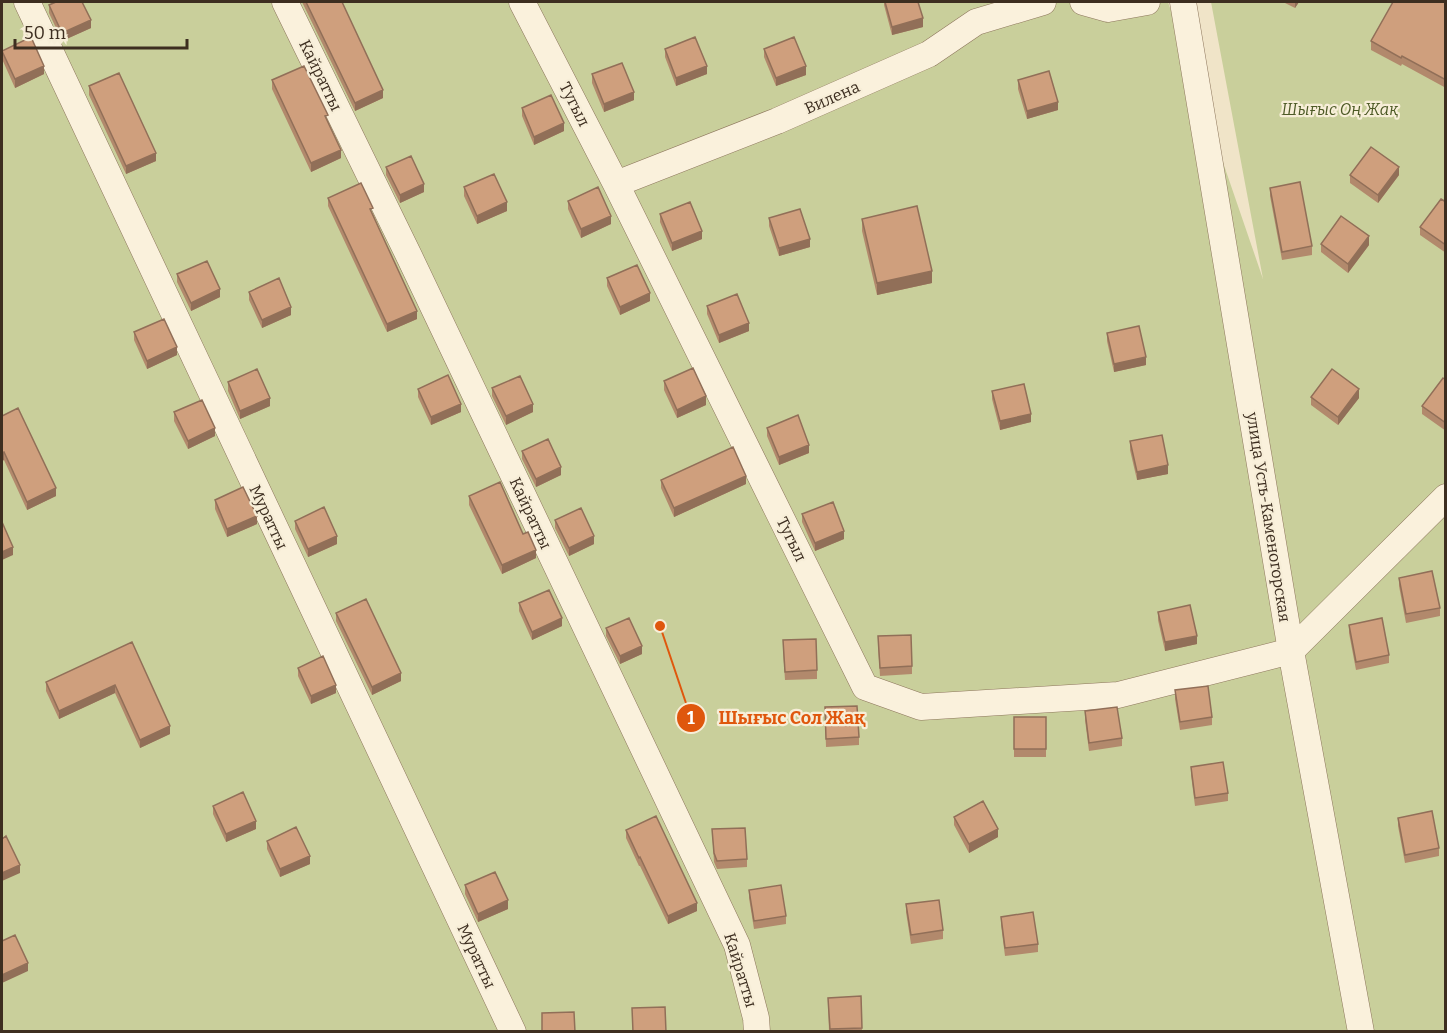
<svg xmlns="http://www.w3.org/2000/svg" width="1447" height="1033" font-family="Bitter,serif">
	<style>
		.green { fill: #c9cf9b }
		.lines { fill: none; stroke-linecap: round; stroke-linejoin: round }
		.minor-casing { stroke: #8d765c; stroke-width: 27 }
		.minor { stroke: #faf1dc; stroke-width: 26 }
		.wall { fill: #b2896c }
		.shaded-wall { fill: #916f58 }
		.building { fill: #cf9f7d; stroke: #916f58; stroke-width: 1.5 }
		.labels { text-anchor: middle; stroke-width: 4.5; stroke-linejoin: round; paint-order: stroke }
		.street-label { font-size: 16px; fill: #3d2e20; stroke: #f7eed8 }
		.park-label { font-size: 16px; font-style: italic; fill: #4d5a26; stroke: #f7eed8 }
		.leader { fill: none; stroke: #df570d; stroke-width: 2 }
		.callout-dot { fill: #df570d; stroke: #f7eed8; stroke-width: 2 }
		.mark-label { font-size: 18px; text-anchor: middle; font-weight: bold; fill: #fff }
		.callout-label { font-size: 18px; text-anchor: middle; font-weight: bold; fill: #df570d; stroke: #f7eed8; stroke-width: 4.5; stroke-linejoin: round; paint-order: stroke }
	</style>
	<rect width="100%" height="100%" fill="#f0e4c8"/>
	<path class="green" d="M2,2H1168L1263,279L1211,2H1445V1031L2,1032Z"/>
	<g class="lines">
		<defs>
			<path id="minor" d="M27,2L513,1032
				M285,2L410,258L737,945L756,1018L757,1032
				M522,2L616,184L865,687L921,707L1118,695L1291,651L1446,497
				M1083,2L1108,9L1147,2
				M1183,2L1291,651L1361,1032
				M616,184L777,121L929,54L976,22L1043,2"/>
		</defs>
		<use href="#minor" class="minor-casing"/>
		<use href="#minor" class="minor"/>
	</g>
	<path class="wall" d="M302,2H342L383,98L355,111Z
		M884,2H918L923,27L892,35L884,5Z
		M1283,2H1299L1295,8Z
		M1446,2V88L1402,64L1401,66L1371,50V41Z
		M49,5L91,28L62,41L49,13Z
		M665,49L707,74L676,86L665,57Z
		M764,49L806,75L776,86L764,57Z
		M2,51L44,74L15,88L2,59Z
		M592,74L634,100L604,112L592,83Z
		M272,80L328,122L341,158L311,172L272,89Z
		M1018,80L1058,110L1027,119L1018,89Z
		M89,86L156,161L126,174L89,95Z
		M522,108L564,131L534,145L522,116Z
		M386,167L424,192L400,203L386,175Z
		M1350,175H1399L1378,203L1350,183Z
		M464,187L507,211L477,224L464,196Z
		M1270,188L1312,246V255L1282,260L1270,196Z
		M328,198L373,214L417,319L387,332L328,206Z
		M568,201L611,224L581,238L568,209Z
		M1446,202V253L1420,235V227Z
		M660,214L702,239L672,251L660,222Z
		M769,218L810,247L779,256L769,226Z
		M862,219L932,283L877,295L862,231Z
		M1321,244L1369,245L1348,273L1321,252Z
		M177,274L220,297L191,311L177,282Z
		M607,278L650,301L620,315L607,286Z
		M249,292L291,315L262,328L249,300Z
		M707,306L749,331L719,343L707,314Z
		M134,332L177,355L147,369L134,340Z
		M1107,333L1146,365L1114,372L1107,341Z
		M1446,380V431L1422,414V406Z
		M664,381L706,405L677,418L664,390Z
		M228,382L270,406L240,419L228,391Z
		M492,388L533,412L506,425L492,396Z
		M418,389L461,412L431,425L418,397Z
		M992,391L1031,422L1000,430L992,399Z
		M1311,397L1359,398L1338,425L1311,405Z
		M174,412L215,436L188,449L174,421Z
		M2,416L56,496L27,510L4,460L2,461Z
		M767,428L809,453L779,465L767,436Z
		M1130,441L1168,474L1137,480L1130,450Z
		M522,451L561,475L536,487L522,459Z
		M661,480L746,484L674,517L661,488Z
		M469,496L523,534L536,558L502,574L469,505Z
		M215,500L257,524L227,537L215,509Z
		M802,514L844,539L815,551L802,522Z
		M555,520L594,544L569,556L555,528Z
		M295,521L337,544L308,557L295,529Z
		M1399,578L1440,608V616L1406,623L1399,586Z
		M519,603L562,626L532,640L519,611Z
		M1158,612L1197,644L1165,651L1158,620Z
		M336,613L401,681L372,695L336,621Z
		M1349,625L1389,655V663L1356,670L1349,633Z
		M606,628L642,654L620,664L606,636Z
		M878,645L912,666V674L880,676Z
		M783,649L817,670V679L785,680Z
		M298,668L336,693L311,704L298,676Z
		M145,673L170,734L140,748L115,693L59,719L46,691V682Z
		M1175,690L1212,717V725L1180,730L1175,699Z
		M1085,711L1122,738V746L1089,751L1085,720Z
		M825,716L859,737V745L826,747Z
		M1014,717H1046V757H1014Z
		M1191,767L1228,793V801L1195,806L1191,775Z
		M213,806L256,829L226,842L213,814Z
		M954,817L998,837L969,853L954,825Z
		M1398,818L1439,848V856L1405,863L1398,826Z
		M712,829L747,859V867L717,869L714,862Z
		M626,830L697,911L668,924L640,866H639L626,838Z
		M267,841L310,864L280,877L267,849Z
		M465,885L508,909L478,922L465,894Z
		M749,890L786,916V924L754,929L749,898Z
		M906,904L943,930V939L911,944L906,912Z
		M1001,917L1038,944V952L1005,956L1001,925Z
		M861,996L862,1032H829L828,998Z"/>
	<path class="shaded-wall" d="M1295,2H1299L1295,8Z
		M923,18V27L892,35V27Z
		M91,20V28L62,41V33Z
		M44,66V74L15,88V79Z
		M707,66V74L676,86V78Z
		M806,66V75L776,86V78Z
		M383,90V98L355,111V103Z
		M634,92V100L604,112V104Z
		M1058,102V110L1027,119V111Z
		M564,123V131L534,145V137Z
		M341,150V158L311,172V163Z
		M156,153V161L126,174V166Z
		M1399,167V175L1378,203V195Z
		M424,184V192L400,203V195Z
		M507,202V211L477,224V216Z
		M611,216V224L581,238V229Z
		M702,231V239L672,251V243Z
		M1369,236V245L1348,273V264Z
		M810,239V247L779,256V248Z
		M932,271V283L877,295V283Z
		M220,289V297L191,311V303Z
		M650,293V301L620,315V307Z
		M291,307V315L262,328V320Z
		M417,311V319L387,332V324Z
		M749,323V331L719,343V335Z
		M177,347V355L147,369V361Z
		M1146,357V365L1114,372V364Z
		M1359,389V398L1338,425V417Z
		M706,396V405L677,418V410Z
		M270,398V406L240,419V411Z
		M461,404V412L431,425V417Z
		M533,404V412L506,425V416Z
		M1031,414V422L1000,430V421Z
		M215,428V436L188,449V441Z
		M809,445V453L779,465V457Z
		M4,452V460L2,461V453Z
		M1168,465V474L1137,480V472Z
		M561,467V475L536,487V479Z
		M746,476V484L674,517V508Z
		M56,488V496L27,510V502Z
		M257,516V524L227,537V529Z
		M844,531V539L815,551V543Z
		M337,536V544L308,557V549Z
		M594,536V544L569,556V548Z
		M13,547V555L2,560V552Z
		M536,550V558L502,574V565Z
		M562,618V626L532,640V632Z
		M1197,636V644L1165,651V642Z
		M642,646V654L620,664V656Z
		M401,673V681L372,695V687Z
		M115,685V693L59,719V711Z
		M336,685V693L311,704V696Z
		M170,726V734L140,748V740Z
		M256,821V829L226,842V834Z
		M998,829V837L969,853V844Z
		M310,856V864L280,877V869Z
		M20,865V873L2,881V873Z
		M508,900V909L478,922V914Z
		M697,903V911L668,924V916Z
		M28,963V971L2,983V975Z"/>
	<path class="building" d="M56,2H82L91,20L62,33L49,5Z
		M306,2H342L383,90L355,103Z
		M885,2H918L923,18L892,27Z
		M1393,2H1446V80L1402,56L1401,58L1371,41Z
		M31,37L44,66L15,79L2,51Z
		M695,37L707,66L676,78L665,49Z
		M794,37L806,66L776,78L764,49Z
		M622,63L634,92L604,104L592,74Z
		M304,66L328,115L325,116L341,150L311,163L272,80Z
		M1049,71L1058,102L1027,111L1018,80Z
		M119,73L156,153L126,166L89,86Z
		M551,95L564,123L534,137L522,108Z
		M1371,147L1399,167L1378,195L1350,175Z
		M411,156L424,184L400,195L386,167Z
		M494,174L507,202L477,216L464,187Z
		M1300,182L1312,246L1282,252L1270,188Z
		M361,183L373,208L370,209L417,311L387,324L328,198Z
		M598,187L611,216L581,229L568,201Z
		M1441,199L1446,202V245L1420,227Z
		M690,202L702,231L672,243L660,214Z
		M917,206L932,271L877,283L862,219Z
		M800,209L810,239L779,248L769,218Z
		M1341,216L1369,236L1348,264L1321,244Z
		M207,261L220,289L191,303L177,274Z
		M637,265L650,293L620,307L607,278Z
		M279,278L291,307L262,320L249,292Z
		M737,294L749,323L719,335L707,306Z
		M164,319L177,347L147,361L134,332Z
		M1139,326L1146,357L1114,364L1107,333Z
		M693,368L706,396L677,410L664,381Z
		M257,369L270,398L240,411L228,382Z
		M1332,369L1359,389L1338,417L1311,397Z
		M448,375L461,404L431,417L418,389Z
		M520,376L533,404L506,416L492,388Z
		M1443,378L1446,380V423L1422,406Z
		M1024,384L1031,414L1000,421L992,391Z
		M202,400L215,428L188,441L174,412Z
		M18,408L56,488L27,502L4,452L2,453V416Z
		M798,415L809,445L779,457L767,428Z
		M1162,435L1168,465L1137,472L1130,441Z
		M548,439L561,467L536,479L522,451Z
		M733,447L746,476L674,508L661,480Z
		M500,482L523,534L528,532L536,550L502,565L469,496Z
		M243,487L257,516L227,529L215,500Z
		M833,502L844,531L815,543L802,514Z
		M324,507L337,536L308,549L295,521Z
		M581,508L594,536L569,548L555,520Z
		M2,522L13,547L2,552Z
		M1432,571L1440,608L1406,614L1399,578Z
		M549,590L562,618L532,632L519,603Z
		M366,599L401,673L372,687L336,613Z
		M1190,605L1197,636L1165,642L1158,612Z
		M629,618L642,646L620,656L606,628Z
		M1382,618L1389,655L1356,662L1349,625Z
		M911,635L912,666L880,668L878,636Z
		M816,639L817,670L785,672L783,640Z
		M132,642L170,726L140,740L115,685L59,711L46,682Z
		M323,656L336,685L311,696L298,668Z
		M1208,686L1212,717L1180,722L1175,690Z
		M857,706L859,737L826,739L825,707Z
		M1117,707L1122,738L1089,743L1085,711Z
		M1014,717H1046V749H1014Z
		M1223,762L1228,793L1195,798L1191,767Z
		M243,792L256,821L226,834L213,806Z
		M983,801L998,829L969,844L954,817Z
		M1432,811L1439,848L1405,855L1398,818Z
		M656,816L697,903L668,916L640,857L639,858L626,830Z
		M296,827L310,856L280,869L267,841Z
		M745,828L747,859L717,861L714,853L712,829Z
		M6,836L20,865L2,873V839Z
		M495,872L508,900L478,914L465,885Z
		M781,885L786,916L754,921L749,890Z
		M939,900L943,930L911,935L906,904Z
		M1033,912L1038,944L1005,948L1001,917Z
		M15,935L28,963L2,975V941Z
		M861,996L862,1028L830,1029L828,998Z
		M665,1007L666,1032H633L632,1008Z
		M574,1012L575,1032H542V1013Z"/>
	<g class="labels">
		<g class="street-label">
			<text transform="translate(321 75) rotate(64)" y="6">Кайратты</text>
			<text transform="translate(832 97) rotate(-24)" y="6">Вилена</text>
			<text transform="translate(575 104) rotate(63)" y="6">Тугыл</text>
			<text transform="translate(531 513) rotate(65)" y="6">Кайратты</text>
			<text transform="translate(269 517) rotate(65)" y="6">Муратты</text>
			<text transform="translate(1269 517) rotate(81)" y="6">улица Усть-Каменогорская</text>
			<text transform="translate(792 539) rotate(64)" y="6">Тугыл</text>
			<text transform="translate(477 956) rotate(65)" y="6">Муратты</text>
			<text transform="translate(741 970) rotate(73)" y="6">Кайратты</text>
		</g>
		<g class="park-label">
			<text x="1340" y="115">Шығыс Оң Жақ</text>
		</g>
	</g>
	<path class="leader" d="M660 626L691 718"/>
	<g class="callout-dot">
		<circle cx="660" cy="626" r="6"/>
		<circle cx="691" cy="718" r="15"/>
	</g>
	<g class="mark-label">
		<text x="691" y="724">1</text>
	</g>
	<g class="callout-label">
		<text x="792" y="724">Шығыс Сол Жақ</text>
	</g>
	<rect width="1447" height="1033" fill="none" stroke="#3d2e20" stroke-width="6"/>
	<path d="M15 39v9h172v-9" fill="none" stroke="#3d2e20" stroke-width="3"/>
	<text x="24" y="39" font-size="18" fill="#3d2e20" stroke="#f7eed8" stroke-width="4.5" paint-order="stroke">50 m</text>
</svg>
